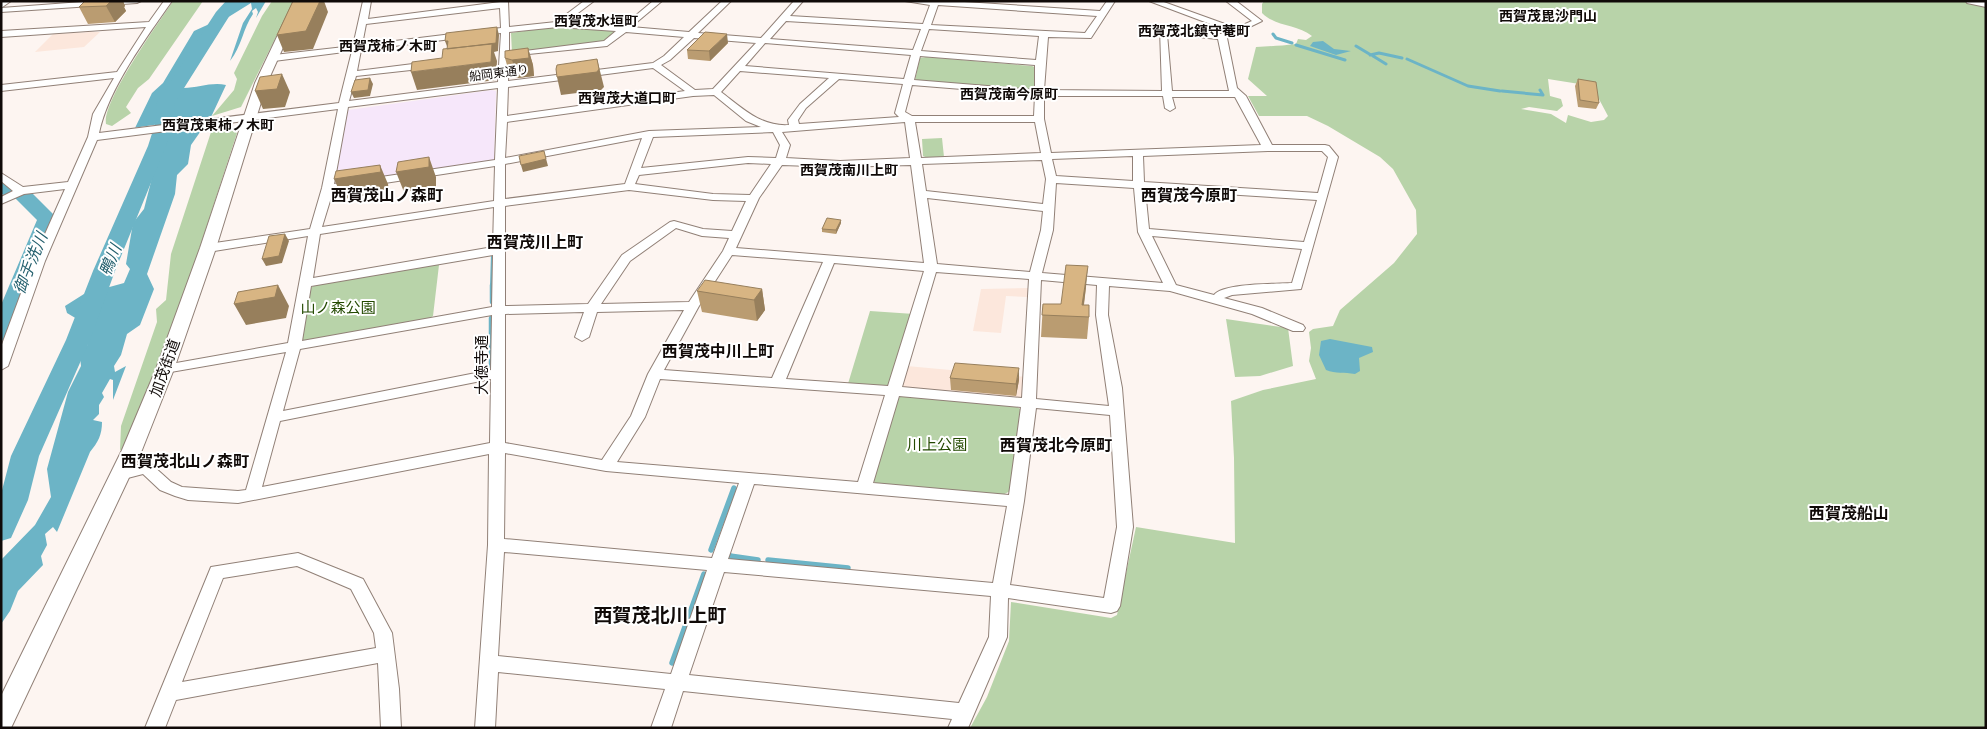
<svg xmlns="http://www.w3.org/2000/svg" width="1987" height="729" font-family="Karla,'Noto Sans JP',sans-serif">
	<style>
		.built { fill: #fce7dc }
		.industrial { fill: #f6e7fa }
		.green { fill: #b8d3a9; fill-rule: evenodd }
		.water { fill: #6cb4c6 }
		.pier { fill: #fdf5f1 }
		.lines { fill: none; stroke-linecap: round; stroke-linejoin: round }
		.stream-far3 { stroke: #6cb4c6; stroke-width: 3 }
		.stream-far2 { stroke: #6cb4c6; stroke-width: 4 }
		.stream-far1 { stroke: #6cb4c6; stroke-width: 4.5 }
		.stream { stroke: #6cb4c6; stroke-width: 5.5 }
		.river { fill: #6cb4c6; fill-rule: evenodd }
		.minor-casing { stroke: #918077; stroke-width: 2 }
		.major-casing { stroke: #918077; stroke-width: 2 }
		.minor { fill: #fff; fill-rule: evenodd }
		.major { fill: #fff; fill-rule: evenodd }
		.wall { fill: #ba9c71 }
		.shaded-wall { fill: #977f5c }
		.building { fill: #d8b583; stroke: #977f5c }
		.labels { text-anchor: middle; stroke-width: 4; stroke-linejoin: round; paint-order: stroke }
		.far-street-label { font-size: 12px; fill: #100a08; stroke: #fff }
		.far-neighbourhood-label { font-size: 14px; font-weight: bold; fill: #100a08; stroke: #fff }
		.park-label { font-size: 15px; fill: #234900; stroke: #fff }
		.street-label { font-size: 15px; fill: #100a08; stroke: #fff }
		.neighbourhood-label { font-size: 16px; font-weight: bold; fill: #100a08; stroke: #fff }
		.water-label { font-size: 16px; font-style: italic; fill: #235f6d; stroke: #fff }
		.near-neighbourhood-label { font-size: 19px; font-weight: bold; fill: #100a08; stroke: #fff }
	</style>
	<rect width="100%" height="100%" fill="#fdf5f1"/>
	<path class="built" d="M91,32H100L84,47L35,52L53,34Z
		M1029,288L1027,297L1006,296L1001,333L973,331L981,289Z
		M907,366L1026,377L1023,396L1018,399L906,388L901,384Z"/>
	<path class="industrial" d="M492,90L496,91L494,160L338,183L333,182L348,110Z"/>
	<path class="green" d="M173,1H203L149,79L138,88L126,107L131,113L112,126L106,124C102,101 158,24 173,1Z
		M272,1H294L241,107L212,116L234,90L237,79L234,73L262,16Z
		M1264,1H1986V728H970L987,697L1009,641L1011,602L1111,618L1117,615L1136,527L1235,543L1234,458L1231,401L1263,390L1316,379L1309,361L1311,348L1309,332L1313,329L1333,326L1340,310L1394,263L1417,234L1416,210L1393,169L1380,157L1328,126L1307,116H1259L1248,96H1267L1248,79L1256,47C1271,46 1281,46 1296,44L1298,39L1306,40L1312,36C1297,24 1276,27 1262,13V4ZM1548,79L1592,86L1608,116L1604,120L1591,122L1568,115L1566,123L1551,114L1521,109L1529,107L1557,111L1563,106L1561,99L1550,96Z
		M557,26L619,31L604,42L512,53L511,33Z
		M926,57L1032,66L1037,68V89L1032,90L919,82L915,80L920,58Z
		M213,126L224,127L237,133L189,281L127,449L120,450L121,426L157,322L156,309L166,300L171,254Z
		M942,138L944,157L928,158L923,156L922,139Z
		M434,264L439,265L433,316L428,319L306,341L301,340L309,289L315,285Z
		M870,311L914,314L890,390L847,387Z
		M1226,319L1288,328L1293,366L1260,376L1235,377Z
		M902,396L1016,406L1023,411L1012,490L1001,496L877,485L872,479L895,400Z"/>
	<path class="water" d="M236,1H266L256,18L258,12L256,8L252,11L253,14C243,28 242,46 230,61L243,23L252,9L251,3L206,31L179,71L175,87C192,91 209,81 226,85L212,115L191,145L188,164L177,175L175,194L147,274L154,289L140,325L127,334L121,355L114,366L115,372L126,366L113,400V380L110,379L102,393L104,397L99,405V414L93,420L102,422C102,435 98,442 90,452L57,532L53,527L45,534L47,545L41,556L43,565L18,591L10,611L1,624V560L35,525L51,497L47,469L68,392L81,366L80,357L88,344L77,319L67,313L65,306L84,294L124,283L130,269L126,264L133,223L144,209L161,143L159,132L135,128L152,93L163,83L194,31L216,21Z
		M1323,41L1334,49L1351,51L1336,55L1310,46L1313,42Z
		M1330,339L1372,347L1373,352L1359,358L1360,371L1355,374C1344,372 1336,374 1326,370L1319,355L1321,341Z"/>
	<path class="pier" d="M214,116L206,127L154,134L134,130L133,128Z"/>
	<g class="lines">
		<path class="stream-far3" d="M1273,34L1276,38L1292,43
			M1296,45L1345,60
			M1356,46L1371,55
			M1370,55L1379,53L1402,58
			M1373,56L1386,64
			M1407,59L1468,86L1500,91
			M1502,91L1543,95L1540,90"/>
		<path class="stream-far2" d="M492,286L493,254"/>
		<path class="stream-far1" d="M492,302V285
			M491,318V366"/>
		<path class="stream" d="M711,550L734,488
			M727,552L730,556L758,560
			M768,560L848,568
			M672,663L704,574"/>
		<path class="river" d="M226,1H242L230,15L174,104L175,118L166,146L115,271L90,340L39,456L28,500L11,538L1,541V494L11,456L66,340L93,271L148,146L157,118L156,104L216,12Z
			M1,181L30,191L58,219L13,334L10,339L1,341V305L37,220L16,199L1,194Z"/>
		<defs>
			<path id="minor" d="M96,1H141L137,3L1,12V8Z
				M164,1H172C146,38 108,89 99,133L339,103L352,51L274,61L270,58L274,55L353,46L363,1H371L368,19L508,1L509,27L556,22L584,1H594L566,22L622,27L653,1H662L631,27L689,32L722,1H731L698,33L761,38L794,1H803L790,16L923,24L930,5L905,1H949L1100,11L1107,1H1115L1091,38L1048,37L1044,90L1162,91L1160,29L1221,34L1229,31L1149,1H1161L1236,28L1252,21L1226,1H1236L1262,21L1227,38L1237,88L1246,96L1272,145H1325L1329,146L1338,157L1301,289L1232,295L1224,298L1262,308L1303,325L1305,328L1303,331H1293L1252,314L1170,291L1109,286L1108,315L1122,388L1133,527L1120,606L1117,611L1111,613L1008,598L1007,637L968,728H948L952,719L683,691L671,728H651L665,689L498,672L495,728H475L488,545L489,454L238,503L188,500L175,496L160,490L143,474L120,480L115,479L112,475L115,471L146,463L151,464L171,482L182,487L238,491L246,490L286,352L165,373L158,369L165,365L288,343L308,236L208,252L202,248L208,244L310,229L322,188L338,109L97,140L45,261L8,366L1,370V347L33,261L65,189L24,194L1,204V197L13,191L1,181V173L23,187L68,182L88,137L93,114L114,78L1,91V85L117,72L146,27L1,37V31L149,22ZM938,5L1097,16L1085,33L931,25ZM500,8L501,28L362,45L366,24ZM786,21L921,29L913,50L770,39ZM558,27L616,31L604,41L509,53V32ZM929,29L1039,36L1036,60L921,51ZM626,32L684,37L664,56L653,63L508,81L509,56L607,46ZM501,33L498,82L349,101L356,76L429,68L434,65L429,62L357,71L361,50ZM1167,34L1218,39L1229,91H1172ZM694,38L756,43L713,89L695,90L661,65L670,60ZM765,43L911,55L904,79L745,66ZM920,56L1035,65V90L914,80ZM653,68L685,91L507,116L508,87ZM740,71L829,78L800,104L788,120L789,125C761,127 742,108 721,92ZM839,79L903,84L895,113L899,117L799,124L798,120L806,108ZM912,85L1035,95L1034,116H912L905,112ZM498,88L495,160L334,184L348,107ZM714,95L746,121L761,127L649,131L505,158L507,122L693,96ZM1044,96H1163L1165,108L1170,111L1175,108L1172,97H1235L1261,145L1051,153L1044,119ZM905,122L910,158L840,161L786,158L790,145L782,132ZM915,122H1035L1041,153L921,158ZM773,132L780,145L776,158L748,157L641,168L653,137ZM642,138L625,184L505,199V164ZM1268,151H1322L1328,157L1318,193L1144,182L1143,156ZM1133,156V181L1056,176L1052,159ZM1042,160L1046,179L1043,204L926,191L922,164ZM748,163L771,164L750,195L713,194L635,184L639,175ZM782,165L840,167L911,165L924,263L736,248L759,198ZM495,166L494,201L322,227L333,191ZM1056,183L1134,188L1138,232L1163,283L1042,273L1053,230ZM1145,189L1317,200L1304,242L1149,229ZM629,190L713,200L746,201L732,231L703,229L674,221L670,222L622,255L588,304L505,306V206ZM927,198L1043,211L1041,230L1030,272L937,264ZM494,207L493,247L313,278L320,234ZM676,228L702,236L729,238L723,251L689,302L601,304L630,261ZM1152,236L1302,249L1292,283C1275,284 1223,283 1214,295L1176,285ZM493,255L492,307L302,341L311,286ZM732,255L823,262L772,378L664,370L699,306ZM834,263L924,271L888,386L786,379ZM936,272L1029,279L1022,398L902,387ZM1041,280L1097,285L1096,315L1109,406L1036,399ZM684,310L648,374L631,416L602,460L505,443V314L584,312L575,337L582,341L589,337L597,312ZM492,315L491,370L283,411L300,349ZM491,379L490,443L262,487L280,421ZM660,379L885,395L858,482L617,462L645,417ZM899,396L1021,407L1009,495L873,483ZM1036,408L1110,415L1117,527L1104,598L1010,585L1024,501ZM505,453L606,471L739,483L712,558L504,539ZM754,484L1007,506L993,583L728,559ZM504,552L707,570L671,674L498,656ZM724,572L991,596L989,637L959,703L689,675Z
				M1966,1L1986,2V7L1967,3Z
				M298,553L363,579L392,633L399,689L401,728H381L378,663L176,700L165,728H145L211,567ZM297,566L351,589L374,633L376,648L182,682L223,578Z"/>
			<path id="major" d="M1,1H11L1,8Z
				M294,1H304L267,83L216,248L174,369L142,450L11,728H1V696L122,450L156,369L200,248L255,83Z"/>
		</defs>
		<use href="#minor" class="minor-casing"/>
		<use href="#major" class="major-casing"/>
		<use href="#minor" class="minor"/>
		<use href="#major" class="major"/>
	</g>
	<path class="wall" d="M85,1H123L125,6L124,7L126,11L115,22L88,24L79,7Z
		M728,43L710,61L688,59L687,50Z
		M528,48L533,65L534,76L518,78L510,76L505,58Z
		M1578,79L1599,103L1596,109L1578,107L1575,86Z
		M841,223L836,234L822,232V229Z
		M1086,287L1084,305L1089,317L1087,339L1041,337L1043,304H1061Z
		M762,289L765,310L757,321L702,312L697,291Z
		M950,378L1019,380L1016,396L951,390Z"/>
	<path class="shaded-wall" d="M111,1H123L125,6L124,7L126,11L115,22L106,6Z
		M320,1H324L328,12L313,49L284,52L277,35Z
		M497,27L499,35L498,51L494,52L497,61L496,80L417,90L411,72L491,62L448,49L445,41Z
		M727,34L728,43L710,61L709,51Z
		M528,48L533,65L534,76L518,78L512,60Z
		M597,59L604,87L601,90L561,95L557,77Z
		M282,74L290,92L285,107L263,109L255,91Z
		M370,78L373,84L370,96L354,98L351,92Z
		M544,151L548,166L523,172L521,165Z
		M429,157L436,177V187L404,192L396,172Z
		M380,165L388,184L389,192L343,199L334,179Z
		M841,220V223L836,234V230Z
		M285,234L289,241L282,263L266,266L262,259Z
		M1088,266L1086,287L1082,317V305Z
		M278,285L289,306L286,318L246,325L234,304Z
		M762,289L765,310L757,321L754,300Z
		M1019,368V380L1016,396V384Z"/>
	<path class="building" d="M85,1H111L106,6L79,7Z
		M293,1H320L306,31L277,35Z
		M497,27L496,43L447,49L448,41H445L446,33Z
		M705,32L727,34L709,51L687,50Z
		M492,44L491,62L411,72L412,62L442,58L443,49Z
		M528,48L529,58L512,60L505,58V51Z
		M597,59L599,69L597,72L557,77L556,69L557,65Z
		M282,74L277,89L255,91L260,77Z
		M370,78L368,90L351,92L355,80Z
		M1578,79L1596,82L1599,103L1580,100Z
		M544,151L546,159L521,165L519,156Z
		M429,157V167L396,172L398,162Z
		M380,165L381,172L334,179L336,171Z
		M827,218L841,220L836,230L822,229Z
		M285,234L279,256L262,259L269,236Z
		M1066,265L1088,266L1082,305H1089V317L1042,315L1043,304H1061Z
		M705,280L762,289L754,300L697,291Z
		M278,285L275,297L234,304L238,292Z
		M955,363L1019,368L1016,384L950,378Z"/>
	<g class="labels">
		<g class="far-street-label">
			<text transform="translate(499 73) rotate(-7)" y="4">船岡東通り</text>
		</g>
		<g class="far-neighbourhood-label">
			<text x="1548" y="21">西賀茂毘沙門山</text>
			<text x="596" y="26">西賀茂水垣町</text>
			<text x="1194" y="36">西賀茂北鎮守菴町</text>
			<text x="388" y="51">西賀茂柿ノ木町</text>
			<text x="1009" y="99">西賀茂南今原町</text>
			<text x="627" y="103">西賀茂大道口町</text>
			<text x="218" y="130">西賀茂東柿ノ木町</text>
			<text x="849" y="175">西賀茂南川上町</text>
		</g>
		<g class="park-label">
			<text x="338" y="313">山ノ森公園</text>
			<text x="937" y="450">川上公園</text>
		</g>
		<g class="street-label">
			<text transform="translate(482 365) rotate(-90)" y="5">大徳寺通</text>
			<text transform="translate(165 368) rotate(-70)" y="5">加茂街道</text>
		</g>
		<g class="neighbourhood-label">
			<text x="387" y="201">西賀茂山ノ森町</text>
			<text x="1189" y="201">西賀茂今原町</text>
			<text x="535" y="248">西賀茂川上町</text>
			<text x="718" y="357">西賀茂中川上町</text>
			<text x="1056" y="451">西賀茂北今原町</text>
			<text x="185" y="467">西賀茂北山ノ森町</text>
			<text x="1849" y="519">西賀茂船山</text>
		</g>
		<g class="water-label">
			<text transform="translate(110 260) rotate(-68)" y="6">鴨川</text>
			<text transform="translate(30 263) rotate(-68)" y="6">御手洗川</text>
		</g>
		<g class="near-neighbourhood-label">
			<text x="660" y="622">西賀茂北川上町</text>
		</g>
	</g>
	<rect width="1987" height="729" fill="none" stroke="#100a08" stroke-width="5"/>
</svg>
